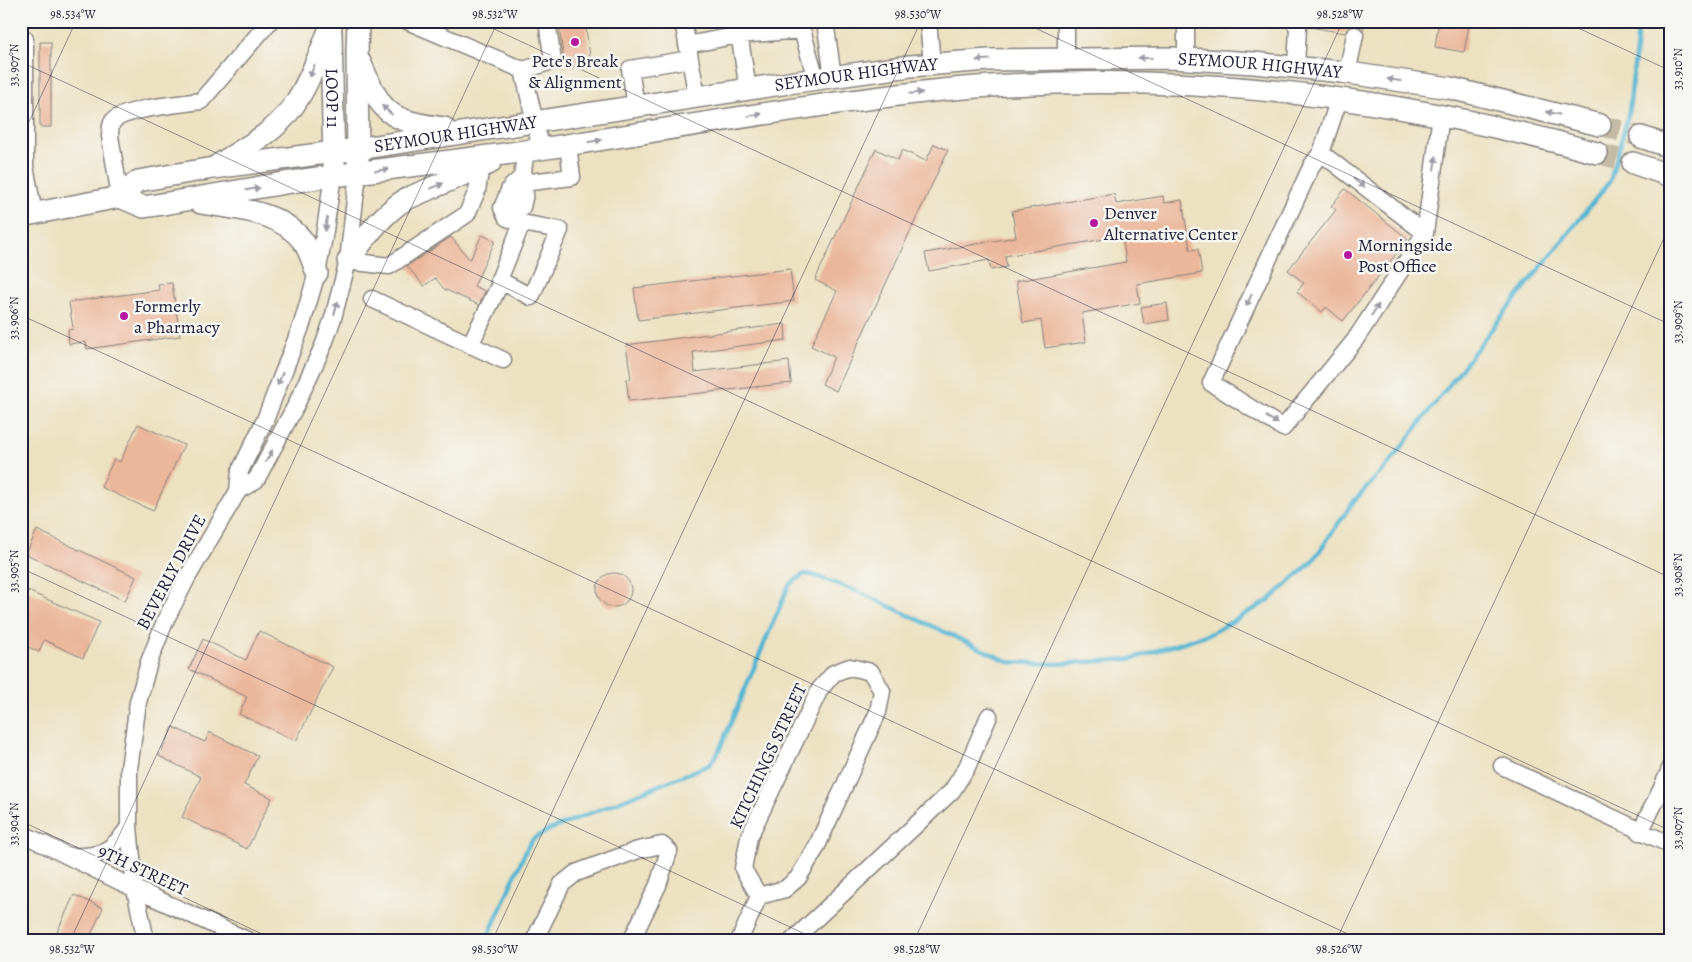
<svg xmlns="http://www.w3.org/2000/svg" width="1692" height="962" font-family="Alegreya,serif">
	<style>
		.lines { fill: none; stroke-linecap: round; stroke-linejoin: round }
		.stream { stroke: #52b4d0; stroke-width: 4.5 }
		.building { fill: #ebb69a }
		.minor-tunnel { stroke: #c4bba5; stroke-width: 16; stroke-dasharray: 16 8; stroke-linecap: butt }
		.major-tunnel { stroke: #c4bba5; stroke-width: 21; stroke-dasharray: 21 11; stroke-linecap: butt }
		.minor-casing { stroke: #87827e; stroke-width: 19 }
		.major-casing { stroke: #87827e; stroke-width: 24 }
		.minor { stroke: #fff; stroke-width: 16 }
		.major { stroke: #fff; stroke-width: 21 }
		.oneway { fill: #9c9ca7 }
		.ticks { fill: none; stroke: #22223b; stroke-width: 1; stroke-opacity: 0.45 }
		.poi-dot { fill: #b5179e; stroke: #f6f6f2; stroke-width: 2 }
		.labels { text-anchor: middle; stroke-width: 5; stroke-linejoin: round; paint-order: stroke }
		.poi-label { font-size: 18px; fill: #22223b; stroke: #f6f6f2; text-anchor: start }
		.street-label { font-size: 18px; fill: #22223b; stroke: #f6f6f2 }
		.neatline { fill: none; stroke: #22223b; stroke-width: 2 }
		.ticks-label { font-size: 12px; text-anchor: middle; fill: #22223b }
	</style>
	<rect width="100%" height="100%" fill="#f6f6f2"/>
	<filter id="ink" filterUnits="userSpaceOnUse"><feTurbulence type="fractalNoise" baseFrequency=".02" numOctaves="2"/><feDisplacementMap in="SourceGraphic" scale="10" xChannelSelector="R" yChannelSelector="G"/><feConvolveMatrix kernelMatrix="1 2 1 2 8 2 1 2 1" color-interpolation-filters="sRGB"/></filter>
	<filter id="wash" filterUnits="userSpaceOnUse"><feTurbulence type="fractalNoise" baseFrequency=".0096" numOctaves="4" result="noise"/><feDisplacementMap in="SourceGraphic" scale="20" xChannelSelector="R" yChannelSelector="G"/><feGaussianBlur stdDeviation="1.12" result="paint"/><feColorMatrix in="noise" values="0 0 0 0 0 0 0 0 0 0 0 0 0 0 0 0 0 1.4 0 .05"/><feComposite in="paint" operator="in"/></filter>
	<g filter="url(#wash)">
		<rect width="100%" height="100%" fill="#ece1c0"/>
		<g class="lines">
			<path class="stream" d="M486,941L527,848L533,839L549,830L709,765L718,753L789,585L804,574L813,575L859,592L1009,662L1057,664L1131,659L1212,633L1268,601L1312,562L1353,502L1388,465L1498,321L1610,181L1629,112L1639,21"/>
		</g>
		<g id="blocks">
			<path class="building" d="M558,21H585L591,64L565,67Z
				M1311,21H1365L1363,30L1358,25H1352L1348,28L1345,33L1310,27Z
				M1439,21H1470L1464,52L1435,47Z
				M40,42H51V127H40Z
				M934,144L948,150L836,391L822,384L834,357L811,346L837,291L815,280L876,149L898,160L902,150L926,161Z
				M1345,189L1408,239L1343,321L1326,307L1322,312L1297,292L1304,283L1288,270L1336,210L1331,206Z
				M1114,194L1116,204L1163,196L1164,203L1182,200L1190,250L1198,249L1202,273L1137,284L1140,303L1082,313L1086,342L1045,348L1041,320L1023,323L1016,281L1126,262L1122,236L1005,256L1007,267L991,270L989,260L929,271L925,253L1016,237L1012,211Z
				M482,235L495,241L474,286L485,291L479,305L444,289L435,278L424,286L407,266L451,237L470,260Z
				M790,269L794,301L638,320L634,288Z
				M172,283L180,336L87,349L86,342L69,344L68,330L73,329L69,302L159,290L158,284Z
				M1167,303L1169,320L1144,324L1141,307Z
				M785,324L786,340L693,352L695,372L789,361L791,383L629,401L626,379H631L626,345Z
				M138,424L184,445L153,511L101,487L114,459L120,462Z
				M37,530L136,577L125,601L26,554Z
				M597 590a17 17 0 1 1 34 0a17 17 0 1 1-34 0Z
				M21,588L99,622L83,658L44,640L39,652L21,644Z
				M259,631L333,667L296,741L239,714L247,697L189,669L203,639L246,660Z
				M173,727L205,742L209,732L258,756L244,785L272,798L247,849L182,817L201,777L159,756Z
				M74,895L103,908L88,941H53Z"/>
		</g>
	</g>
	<g filter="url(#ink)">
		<use href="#blocks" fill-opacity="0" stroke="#87827e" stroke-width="1"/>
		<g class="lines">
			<path class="minor-tunnel" d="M1355,35L1358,21"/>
			<path class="major-tunnel" d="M1600,125L1641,137
				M1597,153L1633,163"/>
			<defs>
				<path id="minor" d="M407,21L523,70L541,149
					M683,21L697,97
					M737,21L748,89
					M825,21L833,77
					M928,21L932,64
					M1186,21V59
					M1293,21L1298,27L1296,67
					M21,39H25V166L34,214
					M687,45L739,35L802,30L816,79
					M1066,58V21
					M523,70L553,61L547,21
					M1347,73L1355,35
					M1339,99L1321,153L1312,165L1211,383L1283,428L1355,340L1425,233L1441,115
					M636,106L630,69L690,59
					M1321,153L1425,233
					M522,183L572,177L568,145
					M522,188L525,194L522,207L517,212C513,202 518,196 522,187
					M120,197L110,136C110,131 110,125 113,121C125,108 182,104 201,101L270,21
					M522,223L499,280L531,297L560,230L522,223L507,218L502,208L510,188L522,177L526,151
					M348,261L389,266L467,214L477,191L481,167
					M372,299L503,360
					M470,345L501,282
					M238,491L256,480L295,407L324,344L333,318L348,261L358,173
					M850,667L871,672L882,691L878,712L816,848L798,878L785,889L759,896L743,869L749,837L820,689L834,673Z
					M1502,766L1671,845
					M1640,832L1661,790L1671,767
					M21,833L135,889L249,941
					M70,856C99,858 112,851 129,827
					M146,941L135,889L129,827V769L138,702L149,662L165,621L187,578L238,491L240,471L265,420L302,324L317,273L324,237L333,175
					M534,941L562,884L576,873L638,850L662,845L669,851L658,885L631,941
					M739,941L759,896
					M792,941L952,791L967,767L989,716"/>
				<g id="major">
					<path id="s1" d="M331,33L334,165"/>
					<path d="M360,62C383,115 387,120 444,128"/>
					<path d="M1641,137L1671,147"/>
					<path d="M358,163L357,53L358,21"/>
					<path d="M1633,163L1671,176"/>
					<path d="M218,165C243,149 273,134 291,109C309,85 319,54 331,26"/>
					<path d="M120,197L144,207C207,197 270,184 333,176C404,166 475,159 546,148C643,133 740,117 837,103C888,96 940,89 991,86C1195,73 1400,97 1597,153"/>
					<path d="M201,203C236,209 279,210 303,241C310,251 313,263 317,273"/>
					<path id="s2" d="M21,216L120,197L138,181L213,168L357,149L795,82L910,66L989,60L1172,58L1254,63L1342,72L1450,88L1600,125"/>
					<path d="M348,261C366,237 381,215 406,199L490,163"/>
				</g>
			</defs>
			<use href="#minor" class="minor-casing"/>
			<use href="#major" class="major-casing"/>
			<use href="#minor" class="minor"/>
			<use href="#major" class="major"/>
		</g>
		<defs><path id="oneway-solid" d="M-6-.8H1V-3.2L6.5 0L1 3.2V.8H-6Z" transform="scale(1.25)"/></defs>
		<g class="oneway">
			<use href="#oneway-solid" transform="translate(1145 58) rotate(-180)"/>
			<use href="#oneway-solid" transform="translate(983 60) rotate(176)"/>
			<use href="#oneway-solid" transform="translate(312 71) rotate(112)"/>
			<use href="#oneway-solid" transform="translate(1394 80) rotate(-171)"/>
			<use href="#oneway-solid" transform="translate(916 93) rotate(-5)"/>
			<use href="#oneway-solid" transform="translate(387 110) rotate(-139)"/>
			<use href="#oneway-solid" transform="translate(1553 113) rotate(-167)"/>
			<use href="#oneway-solid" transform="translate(755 115) rotate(-9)"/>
			<use href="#oneway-solid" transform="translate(595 141) rotate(-9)"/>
			<use href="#oneway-solid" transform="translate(1435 163) rotate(-82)"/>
			<use href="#oneway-solid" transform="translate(382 170) rotate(-7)"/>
			<use href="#oneway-solid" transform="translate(1359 183) rotate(38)"/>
			<use href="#oneway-solid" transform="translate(437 186) rotate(-23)"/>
			<use href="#oneway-solid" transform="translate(253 189) rotate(-9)"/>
			<use href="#oneway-solid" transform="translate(326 224) rotate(99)"/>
			<use href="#oneway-solid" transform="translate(1249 300) rotate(115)"/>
			<use href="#oneway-solid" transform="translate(336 308) rotate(-74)"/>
			<use href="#oneway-solid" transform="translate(1375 310) rotate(-57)"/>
			<use href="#oneway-solid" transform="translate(280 379) rotate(112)"/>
			<use href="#oneway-solid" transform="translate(1272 420) rotate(31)"/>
			<use href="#oneway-solid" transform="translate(269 456) rotate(-61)"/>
		</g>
	</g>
	<path class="ticks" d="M477,21L1671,578M1020,21L1671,325M1563,21L1671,71M21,62L1671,831M21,139L76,21M21,315L1363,941M21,568L820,941M21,821L277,941M70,941L498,21M492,941L921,21M914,941L1343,21M1336,941L1671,223"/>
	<g class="poi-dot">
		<circle cx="575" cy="42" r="5"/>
		<circle cx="1094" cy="223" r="5"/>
		<circle cx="1348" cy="255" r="5"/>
		<circle cx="124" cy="316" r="5"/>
	</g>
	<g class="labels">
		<g class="poi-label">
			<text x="575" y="67" text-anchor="middle">Pete's Break<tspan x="575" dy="21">&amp; Alignment</tspan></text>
			<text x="1104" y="219">Denver<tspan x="1104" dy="21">Alternative Center</tspan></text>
			<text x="1358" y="251">Morningside<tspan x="1358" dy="21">Post Office</tspan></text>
			<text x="134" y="312">Formerly<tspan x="134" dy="21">a Pharmacy</tspan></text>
		</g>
		<g class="street-label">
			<text dy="6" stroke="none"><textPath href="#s2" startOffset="1256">SEYMOUR HIGHWAY</textPath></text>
			<text dy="6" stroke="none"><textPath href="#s2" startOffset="851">SEYMOUR HIGHWAY</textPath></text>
			<text dy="6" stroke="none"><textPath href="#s1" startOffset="65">LOOP 11</textPath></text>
			<text dy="6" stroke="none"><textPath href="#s2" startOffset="446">SEYMOUR HIGHWAY</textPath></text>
			<text transform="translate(171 572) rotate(-62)" y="6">BEVERLY DRIVE</text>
			<text transform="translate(768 756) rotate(-65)" y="6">KITCHINGS STREET</text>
			<text transform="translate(143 870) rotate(25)" y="6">9TH STREET</text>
		</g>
	</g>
	<rect width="1692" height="962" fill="none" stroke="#f6f6f2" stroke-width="55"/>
	<rect x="28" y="28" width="1636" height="906" class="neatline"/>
	<g class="ticks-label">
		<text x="73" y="18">98.534°W</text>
		<text x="495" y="18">98.532°W</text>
		<text x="918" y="18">98.530°W</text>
		<text x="1340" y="18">98.528°W</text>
		<text transform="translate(14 65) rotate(-90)" y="4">33.907°N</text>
		<text transform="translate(1678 69) rotate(-90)" y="4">33.910°N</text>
		<text transform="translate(14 318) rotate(-90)" y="4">33.906°N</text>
		<text transform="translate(1678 322) rotate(-90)" y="4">33.909°N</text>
		<text transform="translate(14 571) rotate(-90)" y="4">33.905°N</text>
		<text transform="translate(1678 575) rotate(-90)" y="4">33.908°N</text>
		<text transform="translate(14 824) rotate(-90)" y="4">33.904°N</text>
		<text transform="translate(1678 828) rotate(-90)" y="4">33.907°N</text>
		<text x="72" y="953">98.532°W</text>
		<text x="495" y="953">98.530°W</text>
		<text x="917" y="953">98.528°W</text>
		<text x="1339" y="953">98.526°W</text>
	</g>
</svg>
